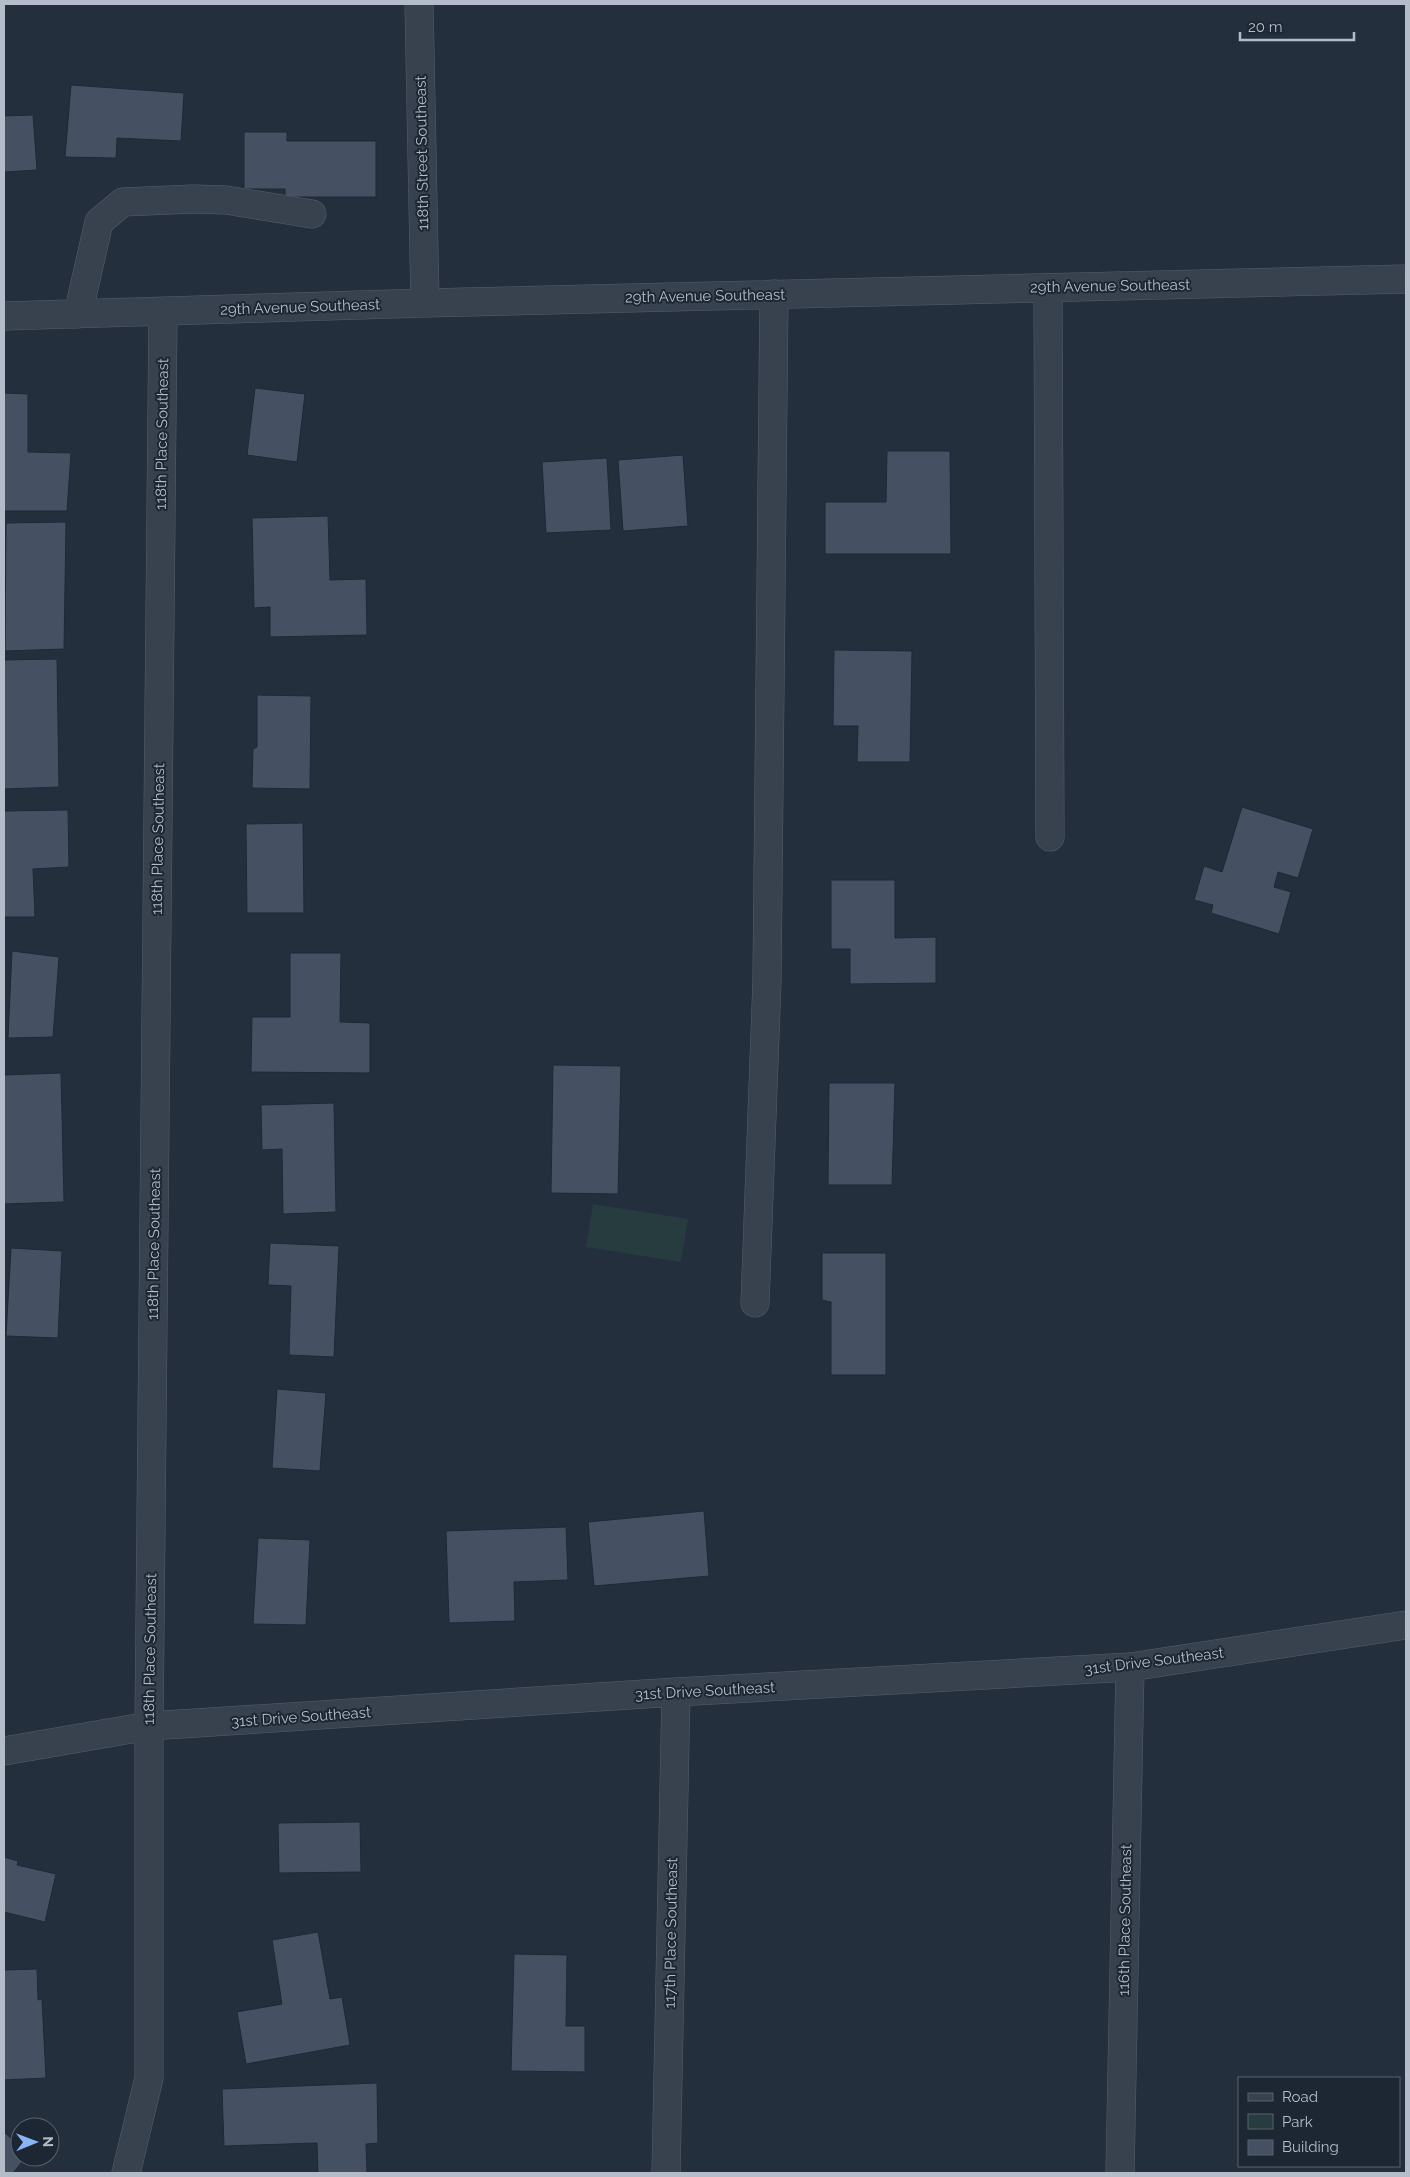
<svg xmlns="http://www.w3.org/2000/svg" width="1410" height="2177" font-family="Raleway,sans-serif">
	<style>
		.green { fill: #263c3f }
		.building { fill: #455162; stroke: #1f2835 }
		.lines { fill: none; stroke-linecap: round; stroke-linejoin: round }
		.minor-casing { stroke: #565f6c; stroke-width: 29 }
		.minor { stroke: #38414e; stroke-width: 28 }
		.labels { text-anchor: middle; stroke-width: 4; stroke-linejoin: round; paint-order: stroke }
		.street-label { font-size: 15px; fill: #b4bcc9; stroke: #1d2633 }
	</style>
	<rect width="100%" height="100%" fill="#242f3e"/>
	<path class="green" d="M593,1204L688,1219L681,1262L586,1247Z"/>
	<path class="building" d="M71,85L184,93L181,141L117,138L116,158L65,157Z
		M33,115L37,170L4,172V116Z
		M244,132H287V141H376V197H285V189H244Z
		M255,388L305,394L297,462L247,455Z
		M4,393L28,394V452L71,453L67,511H4Z
		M887,451H950L951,554H825V502H886Z
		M683,455L688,526L623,531L618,460Z
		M607,458L611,530L546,533L542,462Z
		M328,516L330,580L366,579L367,635L270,637V607L254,608L252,518Z
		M66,522L64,649L5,651L6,523Z
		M834,650L912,651L910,762H857L858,726H833Z
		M57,659L59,787L4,789V660Z
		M257,695L311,696L310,789L252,788L253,749L257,747Z
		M1242,807L1313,829L1298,878L1278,872L1274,887L1291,892L1279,934L1211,913L1213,905L1194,900L1204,866L1222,872Z
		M68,810L69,867L33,869L35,917H4V811Z
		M303,823L304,913H247L246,824Z
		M831,880H895V938L936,937V983L850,984V949H831Z
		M12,951L59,957L53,1037L8,1038Z
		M290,953H341L340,1022L370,1023V1073L251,1072L252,1017H290Z
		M553,1065L621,1066L618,1194L551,1193Z
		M61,1073L64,1202L4,1204V1075Z
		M829,1083H895L892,1185H828Z
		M334,1103L336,1212L283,1214L282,1149L262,1150L261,1105Z
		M270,1243L339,1246L334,1357L289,1355L291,1286L268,1285Z
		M11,1248L62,1251L58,1338L6,1336Z
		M822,1253H886V1375H831V1302L822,1300Z
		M277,1389L326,1393L320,1471L272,1468Z
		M704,1511L709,1576L594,1586L588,1522Z
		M566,1527L568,1580L514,1582L515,1621L449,1623L446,1531Z
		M258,1538L310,1540L306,1625L253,1624Z
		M360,1822L361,1872L279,1873L278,1823Z
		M4,1857L18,1861L17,1865L56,1874L45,1922L4,1912Z
		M318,1932L330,1999L342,1997L350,2045L246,2064L237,2012L282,2004L272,1940Z
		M514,1954L567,1955L566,2026H585V2072L511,2071Z
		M37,1969L38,2000L42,1999L46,2078L4,2080V1970Z
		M377,2083L378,2143L366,2144L367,2173H318L317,2143L224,2146L222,2089Z
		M4,2132L20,2146V2157H26L13,2173H4Z"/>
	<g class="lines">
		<defs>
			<path id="minor" d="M419,4L425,303
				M1048,288L1050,837
				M78,314L99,222L123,202L194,199L226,200L312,214
				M4,316L425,303L1406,279
				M755,1303L767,980L774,294
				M4,1751L149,1726L676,1692L1130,1667L1406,1625
				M126,2173L149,2078V1726L163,312
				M666,2173L676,1692
				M1120,2173L1130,1667"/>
		</defs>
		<use href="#minor" class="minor-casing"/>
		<use href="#minor" class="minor"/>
	</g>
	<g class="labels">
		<g class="street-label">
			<text transform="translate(422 153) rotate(-91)" y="5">118th Street Southeast</text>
			<text transform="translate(1110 286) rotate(-1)" y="5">29th Avenue Southeast</text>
			<text transform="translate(705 296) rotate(-1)" y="5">29th Avenue Southeast</text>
			<text transform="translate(300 307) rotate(-2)" y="5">29th Avenue Southeast</text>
			<text transform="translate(162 434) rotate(-89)" y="5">118th Place Southeast</text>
			<text transform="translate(158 839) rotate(-89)" y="5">118th Place Southeast</text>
			<text transform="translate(154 1244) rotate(-89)" y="5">118th Place Southeast</text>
			<text transform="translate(150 1649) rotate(-89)" y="5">118th Place Southeast</text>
			<text transform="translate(1154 1661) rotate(-7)" y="5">31st Drive Southeast</text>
			<text transform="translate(705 1691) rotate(-3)" y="5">31st Drive Southeast</text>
			<text transform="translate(301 1717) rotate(-4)" y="5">31st Drive Southeast</text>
			<text transform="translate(1125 1920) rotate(-89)" y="5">116th Place Southeast</text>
			<text transform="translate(671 1933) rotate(-89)" y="5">117th Place Southeast</text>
		</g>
	</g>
	<rect width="1410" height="2177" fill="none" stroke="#b4bcc9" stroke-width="10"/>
	<rect x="1238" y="2077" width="162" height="90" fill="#1d2633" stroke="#59626f"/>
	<rect x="1248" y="2093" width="25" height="8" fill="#38414e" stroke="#59626f"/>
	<text x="1282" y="2102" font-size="15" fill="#b4bcc9">Road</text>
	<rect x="1248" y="2114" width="25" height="15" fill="#263c3f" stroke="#59626f"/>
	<text x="1282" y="2127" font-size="15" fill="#b4bcc9">Park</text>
	<rect x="1248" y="2140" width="25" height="15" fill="#455162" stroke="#59626f"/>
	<text x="1282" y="2152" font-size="15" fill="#b4bcc9">Building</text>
	<g transform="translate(35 2142) rotate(89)"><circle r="24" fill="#1d2633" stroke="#59626f"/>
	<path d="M0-4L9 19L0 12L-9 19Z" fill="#8ab4f8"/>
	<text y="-8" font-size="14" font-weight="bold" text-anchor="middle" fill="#b4bcc9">N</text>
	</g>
	<path d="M1240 32v8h114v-8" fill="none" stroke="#b4bcc9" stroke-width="2.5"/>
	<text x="1248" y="32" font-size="15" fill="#b4bcc9" stroke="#1d2633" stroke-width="4" paint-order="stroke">20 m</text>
</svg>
